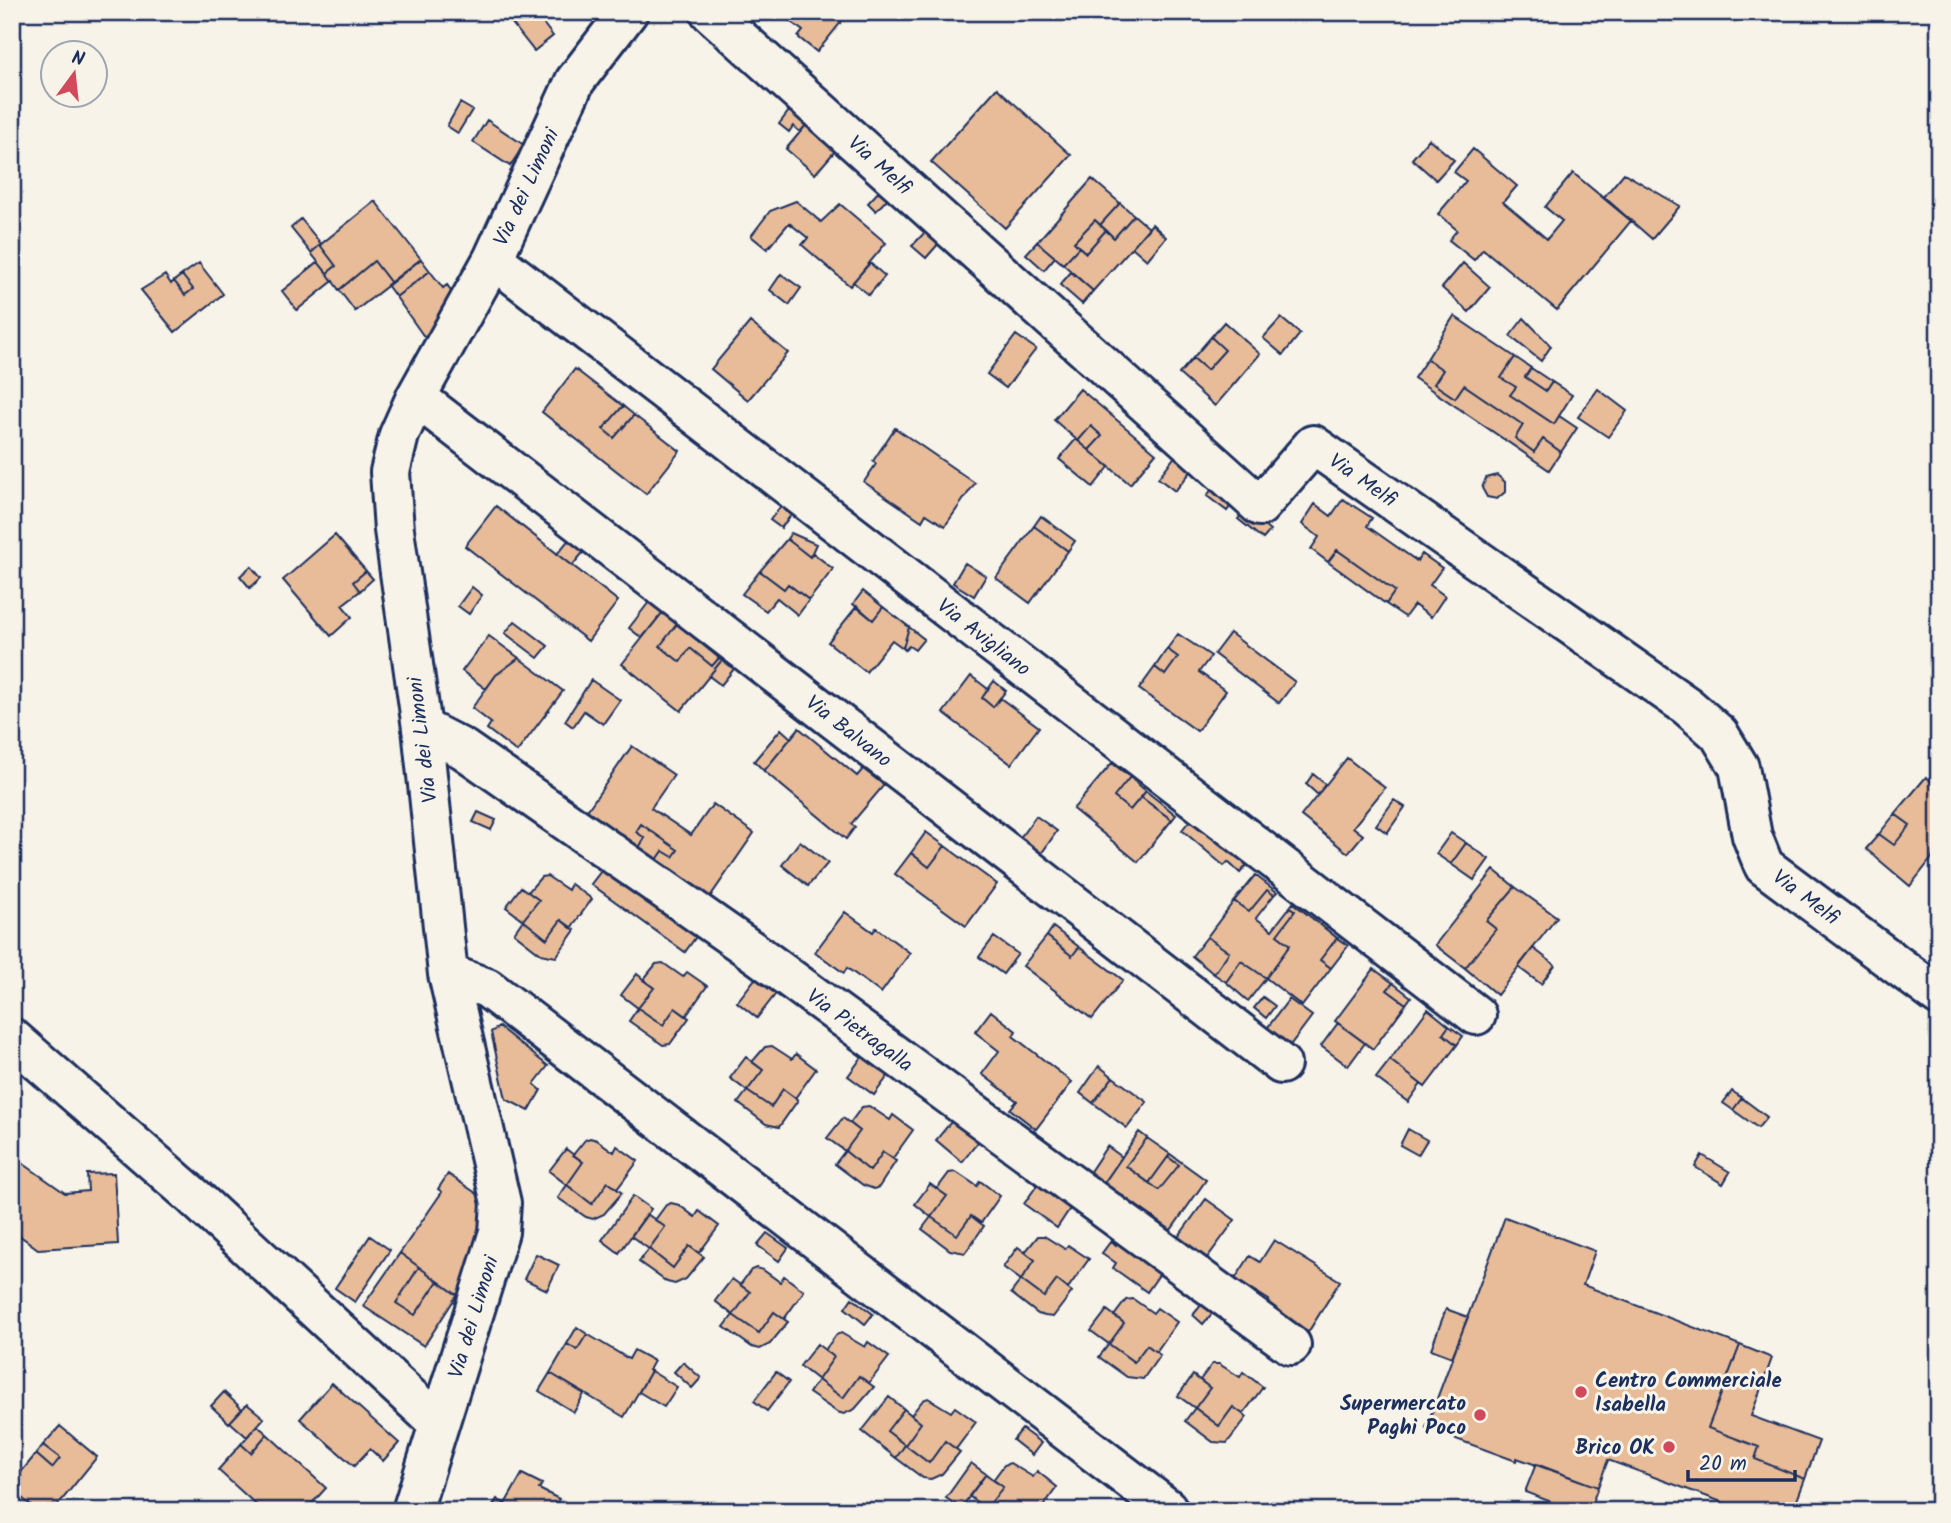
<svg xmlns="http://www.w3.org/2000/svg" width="1951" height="1523" font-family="Kalam,sans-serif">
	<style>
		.building { fill: #e8bc98; stroke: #1b2f5e; stroke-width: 2 }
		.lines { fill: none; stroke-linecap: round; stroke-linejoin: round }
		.minor-casing { stroke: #1b2f5e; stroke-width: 44 }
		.minor { stroke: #f7f3e8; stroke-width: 38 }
		.poi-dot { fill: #d1495b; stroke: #f7f3e8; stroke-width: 2.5 }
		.labels { text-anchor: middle; stroke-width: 6; stroke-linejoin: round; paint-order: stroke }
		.street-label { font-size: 21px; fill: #1b2f5e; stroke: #f7f3e8 }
		.poi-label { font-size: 21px; font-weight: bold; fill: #1b2f5e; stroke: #f7f3e8; text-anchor: end }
	</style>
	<rect width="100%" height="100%" fill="#f7f3e8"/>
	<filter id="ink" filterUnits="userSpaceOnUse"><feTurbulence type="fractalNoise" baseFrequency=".0143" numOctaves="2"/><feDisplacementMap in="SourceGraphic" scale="14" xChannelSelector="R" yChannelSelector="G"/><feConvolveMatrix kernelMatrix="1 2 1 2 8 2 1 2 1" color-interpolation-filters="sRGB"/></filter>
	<g filter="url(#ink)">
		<path class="building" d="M523,12H534L553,36L534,51L511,22Z
			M786,12H849L817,52L798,37L803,31L783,16Z
			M997,88L1071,155L1005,228L931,162Z
			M460,103L472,110L458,133L447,126Z
			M789,111L807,124L800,132L793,126L789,132L779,124Z
			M487,120L524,145L510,166L473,142Z
			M807,124L836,150L815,174L786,149Z
			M1429,139L1454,160L1436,180L1412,159Z
			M1473,149L1517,186L1503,202L1547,239L1562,221L1545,207L1573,173L1631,221L1557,310L1483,249L1474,260L1449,240L1457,230L1438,214L1466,181L1454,172Z
			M1624,173L1680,206L1652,239L1604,197Z
			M1092,179L1120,203L1100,225L1095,220L1074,242L1079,247L1063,264L1037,242Z
			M881,189L889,197L876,211L868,203Z
			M375,201L421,259L391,283L374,261L339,290L327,273L336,266L320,245Z
			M796,201L821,222L840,204L886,243L850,286L802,245L808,238L789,223L767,249L751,236L770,211Z
			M1120,203L1134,215L1114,238L1100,225Z
			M1134,215L1149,228L1093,291L1063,264L1079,247L1086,253L1106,230L1114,238Z
			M301,219L321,244L311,253L291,228Z
			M1095,220L1106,230L1086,253L1074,242Z
			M1152,224L1166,237L1147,260L1132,247Z
			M927,230L940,242L926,258L912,246Z
			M1037,242L1055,257L1044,270L1026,254Z
			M320,245L336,266L327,273L311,253Z
			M421,259L430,271L396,297L387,285Z
			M374,261L391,283L355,311L339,290Z
			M318,262L333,281L297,310L282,291Z
			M199,263L223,294L175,332L141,290L165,275L171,284L174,281L185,295L193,289L182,275Z
			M870,263L885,276L869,295L853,282Z
			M1463,263L1490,287L1469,312L1442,288Z
			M430,271L443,288L447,285L459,301L432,348L396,297Z
			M1071,272L1093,291L1082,304L1060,285Z
			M781,274L801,288L789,305L770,290Z
			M182,275L193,289L185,295L174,281Z
			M1454,316L1515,357L1501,378L1516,387L1510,395L1554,424L1559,416L1577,428L1561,452L1543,439L1534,452L1515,438L1523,425L1464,385L1455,398L1434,384L1443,370L1427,359Z
			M1281,318L1300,334L1283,355L1263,338Z
			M1524,318L1551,346L1541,361L1510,336Z
			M750,322L788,353L748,400L711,369Z
			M1224,322L1260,354L1215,406L1179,374L1193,358L1207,370L1225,350L1211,337Z
			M1016,335L1036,349L1006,388L987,374Z
			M1211,337L1225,350L1207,370L1193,358Z
			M1515,357L1531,368L1525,377L1546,391L1552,382L1572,395L1554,424L1510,395L1516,387L1501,378Z
			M1427,359L1443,370L1434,384L1455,398L1464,385L1523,425L1515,438L1534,452L1543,439L1561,452L1549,470L1414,378Z
			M1531,368L1552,382L1546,391L1525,377Z
			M575,369L623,406L603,429L614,438L634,415L680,451L646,494L542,412Z
			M1080,389L1156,453L1130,484L1089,450L1102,436L1091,426L1078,441L1054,420Z
			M1598,389L1627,411L1608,437L1578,417Z
			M623,406L634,415L614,438L603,429Z
			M1091,426L1102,436L1089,450L1078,441Z
			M895,428L975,483L945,526L926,514L922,521L864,482L876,464L873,461Z
			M1076,439L1109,467L1093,487L1059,459Z
			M1177,454L1194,468L1175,491L1158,478Z
			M1497,475L1505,482V492L1497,499L1487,497L1482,488L1486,478Z
			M1214,486L1234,501L1227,511L1207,496Z
			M1343,499L1372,518L1367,526L1417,561L1422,554L1442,568L1430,585L1445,596L1431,617L1414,605L1405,617L1386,604L1395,591L1337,550L1328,562L1311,549L1319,537L1302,524L1315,504L1331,516Z
			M784,502L790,507L786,511L791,515L781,528L770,520Z
			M496,506L618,601L588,641L465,546Z
			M1245,510L1270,531L1263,539L1238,519Z
			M1041,516L1075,541L1068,551L1034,526Z
			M1034,526L1068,551L1030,603L996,578Z
			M791,533L816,544L810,557L787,539Z
			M335,535L366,571L353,582L360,591L342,605L352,617L331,636L283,580Z
			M570,538L586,549L572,566L557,554Z
			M787,539L810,557L813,553L833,569L809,600L788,584L784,589L760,571Z
			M1337,550L1395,591L1386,604L1328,562Z
			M965,563L986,576L974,596L953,583Z
			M251,566L261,578L250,588L240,576Z
			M366,571L373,579L360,591L353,582Z
			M760,571L784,589L788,584L809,600L798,615L777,598L766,611L742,594Z
			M472,587L482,595L469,614L458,606Z
			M863,591L883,607L873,620L853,604Z
			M649,602L663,612L642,638L629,628Z
			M857,606L873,620L883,607L909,627L903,648L892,640L866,672L828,642Z
			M663,612L677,624L660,646L680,662L690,648L712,666L719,658L722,660L681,711L622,664Z
			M515,621L548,646L538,658L505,633Z
			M677,624L719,658L712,666L690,648L680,662L660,646Z
			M909,627L924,639L915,650L909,646L905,650L903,648Z
			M1230,633L1295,682L1279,703L1214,654Z
			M1178,634L1211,656L1199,672L1226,691L1197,731L1139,689L1155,667L1165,675L1178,657L1167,649Z
			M489,636L519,658L496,675L486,689L462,671Z
			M1167,649L1178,657L1165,675L1155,667Z
			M519,658L563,691L517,752L487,729L491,723L472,708L496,675Z
			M722,660L734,669L721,685L709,676Z
			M971,676L988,689L982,698L993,707L1000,698L1039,727L1011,764L943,713Z
			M591,680L620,700L603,724L584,711L573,727L565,721Z
			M994,681L1006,691L993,707L982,698Z
			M799,728L857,776L863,769L884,785L851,824L855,827L846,839L764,771Z
			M781,729L791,738L764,771L754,761Z
			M632,746L674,775L651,808L691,835L713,804L754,833L707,901L654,864L663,851L673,857L678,850L641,824L636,832L645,838L636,852L584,815Z
			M1347,758L1385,788L1353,827L1363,835L1348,853L1301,816Z
			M1112,763L1130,777L1114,797L1130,810L1141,797L1172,820L1138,862L1073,809Z
			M1313,774L1325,784L1318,795L1306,784Z
			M1130,777L1146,791L1130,810L1114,797Z
			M1926,777L1939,787V849L1910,886L1866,849L1879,834L1894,845L1910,825L1895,814Z
			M1146,791L1176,815L1172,820L1141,797Z
			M1394,800L1405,807L1387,833L1376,825Z
			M478,812L496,820L491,830L473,822Z
			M1895,814L1910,825L1894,845L1879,834Z
			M1036,816L1057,831L1039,857L1017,842Z
			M1193,816L1248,864L1240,873L1228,862L1224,866L1182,830Z
			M641,824L678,850L673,857L663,851L654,864L636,852L645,838L636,832Z
			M926,832L945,846L929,867L911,853Z
			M1451,833L1466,843L1451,864L1436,854Z
			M800,841L828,863L808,886L782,865Z
			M1466,843L1489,859L1474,880L1451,864Z
			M945,846L997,884L966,926L895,874L911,853L929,867Z
			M605,866L698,934L685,952L591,884Z
			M1494,870L1515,887L1486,921L1496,929L1465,968L1435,945Z
			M1255,875L1277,892L1274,895L1267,890L1249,912L1234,901Z
			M547,876L568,890L571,884L592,899L571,928L561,920L547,939L523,920L539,900L528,892L541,877Z
			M521,887L539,900L523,920L506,907Z
			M1515,887L1557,917L1497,995L1465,968L1496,929L1486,921Z
			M1267,890L1274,895L1256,918L1272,930L1290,907L1295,911L1277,935L1290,945L1266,978L1241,961L1226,982L1214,974L1229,952L1207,937L1234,901L1249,912Z
			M1293,903L1337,938L1320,960L1331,968L1302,1006L1266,978L1290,945L1277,935L1295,911L1290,907Z
			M845,912L873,932L876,928L910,953L881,993L847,968L844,973L815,952Z
			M523,920L547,939L561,920L575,930L556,957L541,954L514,933Z
			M1053,927L1079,947L1072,956L1047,936Z
			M1047,936L1072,956L1079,947L1123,980L1092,1019L1023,966Z
			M994,937L1018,954L1003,974L979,957Z
			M1207,937L1229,952L1214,974L1192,956Z
			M1337,938L1348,946L1331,968L1320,960Z
			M1533,948L1555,965L1541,984L1518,967Z
			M1241,961L1266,978L1248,1001L1226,982Z
			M663,963L683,977L687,972L707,986L686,1016L675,1008L663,1025L638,1008L654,988L643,980L656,964Z
			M1374,969L1393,983L1387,990L1406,1004L1373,1049L1335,1021Z
			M637,974L654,988L638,1008L621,995Z
			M758,975L778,991L757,1018L737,1002Z
			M1393,983L1411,997L1406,1004L1387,990Z
			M1263,997L1275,1006L1266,1018L1254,1008Z
			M1289,999L1312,1016L1285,1052L1262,1035Z
			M638,1008L663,1025L675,1008L689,1018L670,1044L663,1045L629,1021Z
			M1428,1009L1449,1026L1443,1034L1457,1045L1425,1087L1390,1060Z
			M991,1011L1016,1031L1013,1036L1072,1082L1036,1129L1010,1109L1017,1101L982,1074L999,1051L975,1032Z
			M1338,1023L1365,1043L1348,1066L1321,1046Z
			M1449,1026L1463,1036L1457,1045L1443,1034Z
			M499,1027L548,1066L534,1084L541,1090L529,1111L506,1099L491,1032Z
			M772,1046L792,1059L796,1054L816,1069L795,1098L783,1089L771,1107L747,1091L763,1070L752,1062L765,1047Z
			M865,1053L891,1072L874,1095L848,1076Z
			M746,1057L763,1070L747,1091L730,1078Z
			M1390,1060L1421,1084L1408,1102L1376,1078Z
			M1099,1066L1113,1077L1093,1103L1080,1093Z
			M1113,1077L1147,1102L1127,1128L1093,1103Z
			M783,1089L798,1100L779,1127L766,1124L738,1103L747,1091L771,1107Z
			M1732,1091L1742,1098L1733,1110L1723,1103Z
			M1742,1098L1767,1117L1758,1128L1733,1110Z
			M869,1106L890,1120L893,1115L913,1130L893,1158L883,1152L870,1171L845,1151L860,1131L850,1123L862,1107Z
			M955,1117L982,1137L962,1162L936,1140Z
			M843,1118L860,1131L845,1151L827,1138Z
			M1408,1129L1427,1140L1418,1155L1400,1145Z
			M1139,1132L1147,1138L1126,1166L1159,1190L1179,1165L1168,1157L1170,1154L1206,1180L1171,1230L1104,1183Z
			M590,1138L597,1140L614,1152L617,1146L638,1161L617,1189L608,1182L592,1204L567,1185L583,1162L573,1155L585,1140Z
			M1147,1138L1170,1154L1149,1183L1126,1166Z
			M1107,1146L1122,1157L1104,1183L1089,1173Z
			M566,1149L583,1162L567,1185L549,1171Z
			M845,1151L870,1171L883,1152L896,1161L879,1187L874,1189L863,1185L835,1164Z
			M1702,1155L1730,1172L1723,1184L1695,1167Z
			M1168,1157L1179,1165L1159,1190L1149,1183Z
			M18,1160L65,1193L88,1191L87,1174L114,1173L118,1244L38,1249L12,1230V1168Z
			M956,1172L977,1186L980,1181L1000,1196L981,1223L971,1216L957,1235L931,1217L947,1196L937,1189L949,1173Z
			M448,1174L492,1204L487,1250L457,1295L400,1253L442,1192L438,1189Z
			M1040,1181L1073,1204L1057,1228L1024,1204Z
			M608,1182L622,1193L604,1214L593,1219L586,1217L558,1198L567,1185L592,1204Z
			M930,1184L947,1196L931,1217L915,1204Z
			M633,1196L651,1209L619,1253L602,1240Z
			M1206,1199L1235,1220L1204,1262L1176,1240Z
			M671,1203L679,1205L695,1217L699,1211L719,1226L699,1253L689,1246L673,1268L649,1249L665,1227L655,1220L666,1205Z
			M647,1214L665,1227L649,1249L631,1236Z
			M971,1216L984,1226L965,1253L950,1250L922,1229L931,1217L957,1235Z
			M1505,1217L1595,1251L1583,1285L1740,1345L1708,1428L1759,1447L1755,1459L1805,1479L1793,1511H1746L1608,1460L1598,1487L1517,1458L1516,1461L1426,1428Z
			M767,1233L788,1248L779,1261L757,1245Z
			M370,1236L390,1250L355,1302L335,1288Z
			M1038,1236H1044L1065,1249L1068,1245L1089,1259L1068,1288L1057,1280L1044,1297L1021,1280L1035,1260L1025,1252Z
			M1121,1238L1163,1269L1147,1292L1113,1268L1116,1263L1102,1253L1111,1241L1116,1245Z
			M1274,1240L1340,1281L1307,1334L1265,1308L1269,1300L1235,1279L1250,1256L1260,1262Z
			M689,1246L704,1257L686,1279L675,1284L667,1282L639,1262L649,1249L673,1268Z
			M1018,1247L1035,1260L1021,1280L1003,1267Z
			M400,1253L419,1267L396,1303L415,1315L438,1281L457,1295L424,1346L363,1306Z
			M536,1254L559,1265L547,1290L524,1279Z
			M419,1267L438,1281L415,1315L396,1303Z
			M756,1268L763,1270L780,1282L784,1276L804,1291L784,1319L774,1312L759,1333L733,1315L750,1292L740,1285L751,1270Z
			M732,1279L750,1292L733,1315L715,1301Z
			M1021,1280L1044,1297L1057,1280L1072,1292L1053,1317L1045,1316L1038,1314L1011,1293Z
			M852,1298L873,1314L865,1324L845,1308Z
			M1133,1299L1153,1313L1157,1308L1177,1322L1156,1352L1147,1345L1134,1362L1109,1344L1124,1323L1114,1316L1126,1300Z
			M1206,1299L1216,1309L1203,1324L1193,1315Z
			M1446,1309L1468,1317L1452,1357L1431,1349Z
			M1107,1310L1124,1323L1109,1344L1091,1331Z
			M774,1312L788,1322L770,1344L760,1349L752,1347L724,1327L733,1315L759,1333Z
			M577,1327L587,1334L577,1350L567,1344Z
			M841,1333L865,1347L868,1342L889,1357L869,1383L859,1376L843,1398L818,1380L834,1357L825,1350L836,1335Z
			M587,1334L629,1359L634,1350L654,1361L649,1370L651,1371L624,1417L550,1373L567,1344L577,1350Z
			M817,1344L834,1357L818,1380L800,1366Z
			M1109,1344L1134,1362L1147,1345L1160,1355L1143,1379L1127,1377L1099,1357Z
			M1740,1345L1772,1358L1751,1416L1819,1441L1805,1479L1755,1459L1759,1447L1708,1428Z
			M683,1362L701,1378L692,1388L674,1372Z
			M1212,1364H1219L1240,1377L1243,1372L1263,1387L1243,1414L1233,1407L1219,1426L1195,1408L1210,1388L1200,1380Z
			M651,1371L677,1387L664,1407L639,1392Z
			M776,1372L789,1382L767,1411L754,1401Z
			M550,1373L584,1394L574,1412L539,1391Z
			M1193,1375L1210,1388L1195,1408L1178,1396Z
			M859,1376L874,1387L855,1409L844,1414L837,1412L809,1393L818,1380L843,1398Z
			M332,1383L399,1443L383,1461L370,1449L354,1466L300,1419Z
			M224,1392L242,1409L229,1423L211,1406Z
			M889,1397L904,1409L887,1431L905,1445L896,1458L862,1431Z
			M928,1398L951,1412L955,1407L976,1422L956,1449L945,1441L929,1463L905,1445L921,1423L911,1415L923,1400Z
			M247,1404L264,1418L247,1437L230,1422Z
			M1233,1407L1247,1417L1227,1443L1213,1442L1185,1421L1195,1408L1219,1426Z
			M904,1409L921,1423L905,1445L887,1431Z
			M257,1425L267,1434L251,1453L241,1444Z
			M60,1426L97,1457L53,1511H38L12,1490V1483L36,1454L52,1468L60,1458L43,1445Z
			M1022,1429L1041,1443L1032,1455L1013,1440Z
			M267,1434L326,1488L305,1511H263L218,1470L241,1444L251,1453Z
			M945,1441L960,1452L942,1474L931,1479L923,1478L896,1458L905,1445L929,1463Z
			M43,1445L60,1458L52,1468L36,1454Z
			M971,1463L986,1474L961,1508L946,1498Z
			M1010,1463L1033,1477L1037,1471L1057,1487L1040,1511H1034L1028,1507L1025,1511L986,1509L1003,1487L993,1480L1004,1465Z
			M1536,1464L1598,1487L1589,1511H1575L1525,1492Z
			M522,1474L542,1484L539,1489L559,1499L552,1511H490L497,1499L505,1504Z
			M986,1474L1003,1487L986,1509L969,1496Z
			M804,1502L817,1508L816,1511H800Z"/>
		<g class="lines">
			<defs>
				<path id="minor" d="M710,12L1260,506L1313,445L1687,706L1719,734L1739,767L1752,836L1764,866L1939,996
					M493,259L1476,1015
					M416,397L1281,1064
					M422,728L463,749L758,955L1291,1345
					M448,974L487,988L1167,1508
					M12,1038L194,1197L439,1424
					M412,1511L499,1232L501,1203L448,974L422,728L394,530L390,472L399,435L416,397L493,259L575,81L628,12"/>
			</defs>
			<use href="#minor" class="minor-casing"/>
			<use href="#minor" class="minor"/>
		</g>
	</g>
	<g class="poi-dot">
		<circle cx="1581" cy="1392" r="7"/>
		<circle cx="1480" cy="1415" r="7"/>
		<circle cx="1669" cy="1447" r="7"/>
	</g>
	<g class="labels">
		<g class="street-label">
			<text transform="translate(880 165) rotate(42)" y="7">Via Melfi</text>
			<text transform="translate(526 187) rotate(-65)" y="7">Via dei Limoni</text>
			<text transform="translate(1363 480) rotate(35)" y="7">Via Melfi</text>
			<text transform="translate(984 637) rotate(38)" y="7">Via Avigliano</text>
			<text transform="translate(849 731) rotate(38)" y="7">Via Balvano</text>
			<text transform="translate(422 740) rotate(-97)" y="7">Via dei Limoni</text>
			<text transform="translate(1806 897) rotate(37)" y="7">Via Melfi</text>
			<text transform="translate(860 1030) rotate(36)" y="7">Via Pietragalla</text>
			<text transform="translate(473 1317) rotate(-73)" y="7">Via dei Limoni</text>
		</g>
		<g class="poi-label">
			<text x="1595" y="1387" text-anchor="start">Centro Commerciale<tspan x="1595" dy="24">Isabella</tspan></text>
			<text x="1466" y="1410">Supermercato<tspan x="1466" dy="24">Paghi Poco</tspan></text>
			<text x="1655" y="1454">Brico OK</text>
		</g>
	</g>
	<rect width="1951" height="1523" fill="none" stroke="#f7f3e8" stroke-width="42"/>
	<rect x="21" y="21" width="1909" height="1481" fill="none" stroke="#1b2f5e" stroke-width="2.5" filter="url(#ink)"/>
	<g transform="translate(74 74) rotate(15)"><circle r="33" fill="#f7f3e8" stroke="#9fa5b1" stroke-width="2"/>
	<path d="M0-5L12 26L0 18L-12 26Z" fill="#d1495b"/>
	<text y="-10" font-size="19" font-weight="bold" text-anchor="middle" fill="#1b2f5e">N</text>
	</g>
	<path d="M1688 1470v10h107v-10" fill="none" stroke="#1b2f5e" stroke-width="3.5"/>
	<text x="1699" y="1470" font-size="21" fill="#1b2f5e" stroke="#f7f3e8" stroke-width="5" paint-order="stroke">20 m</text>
</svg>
